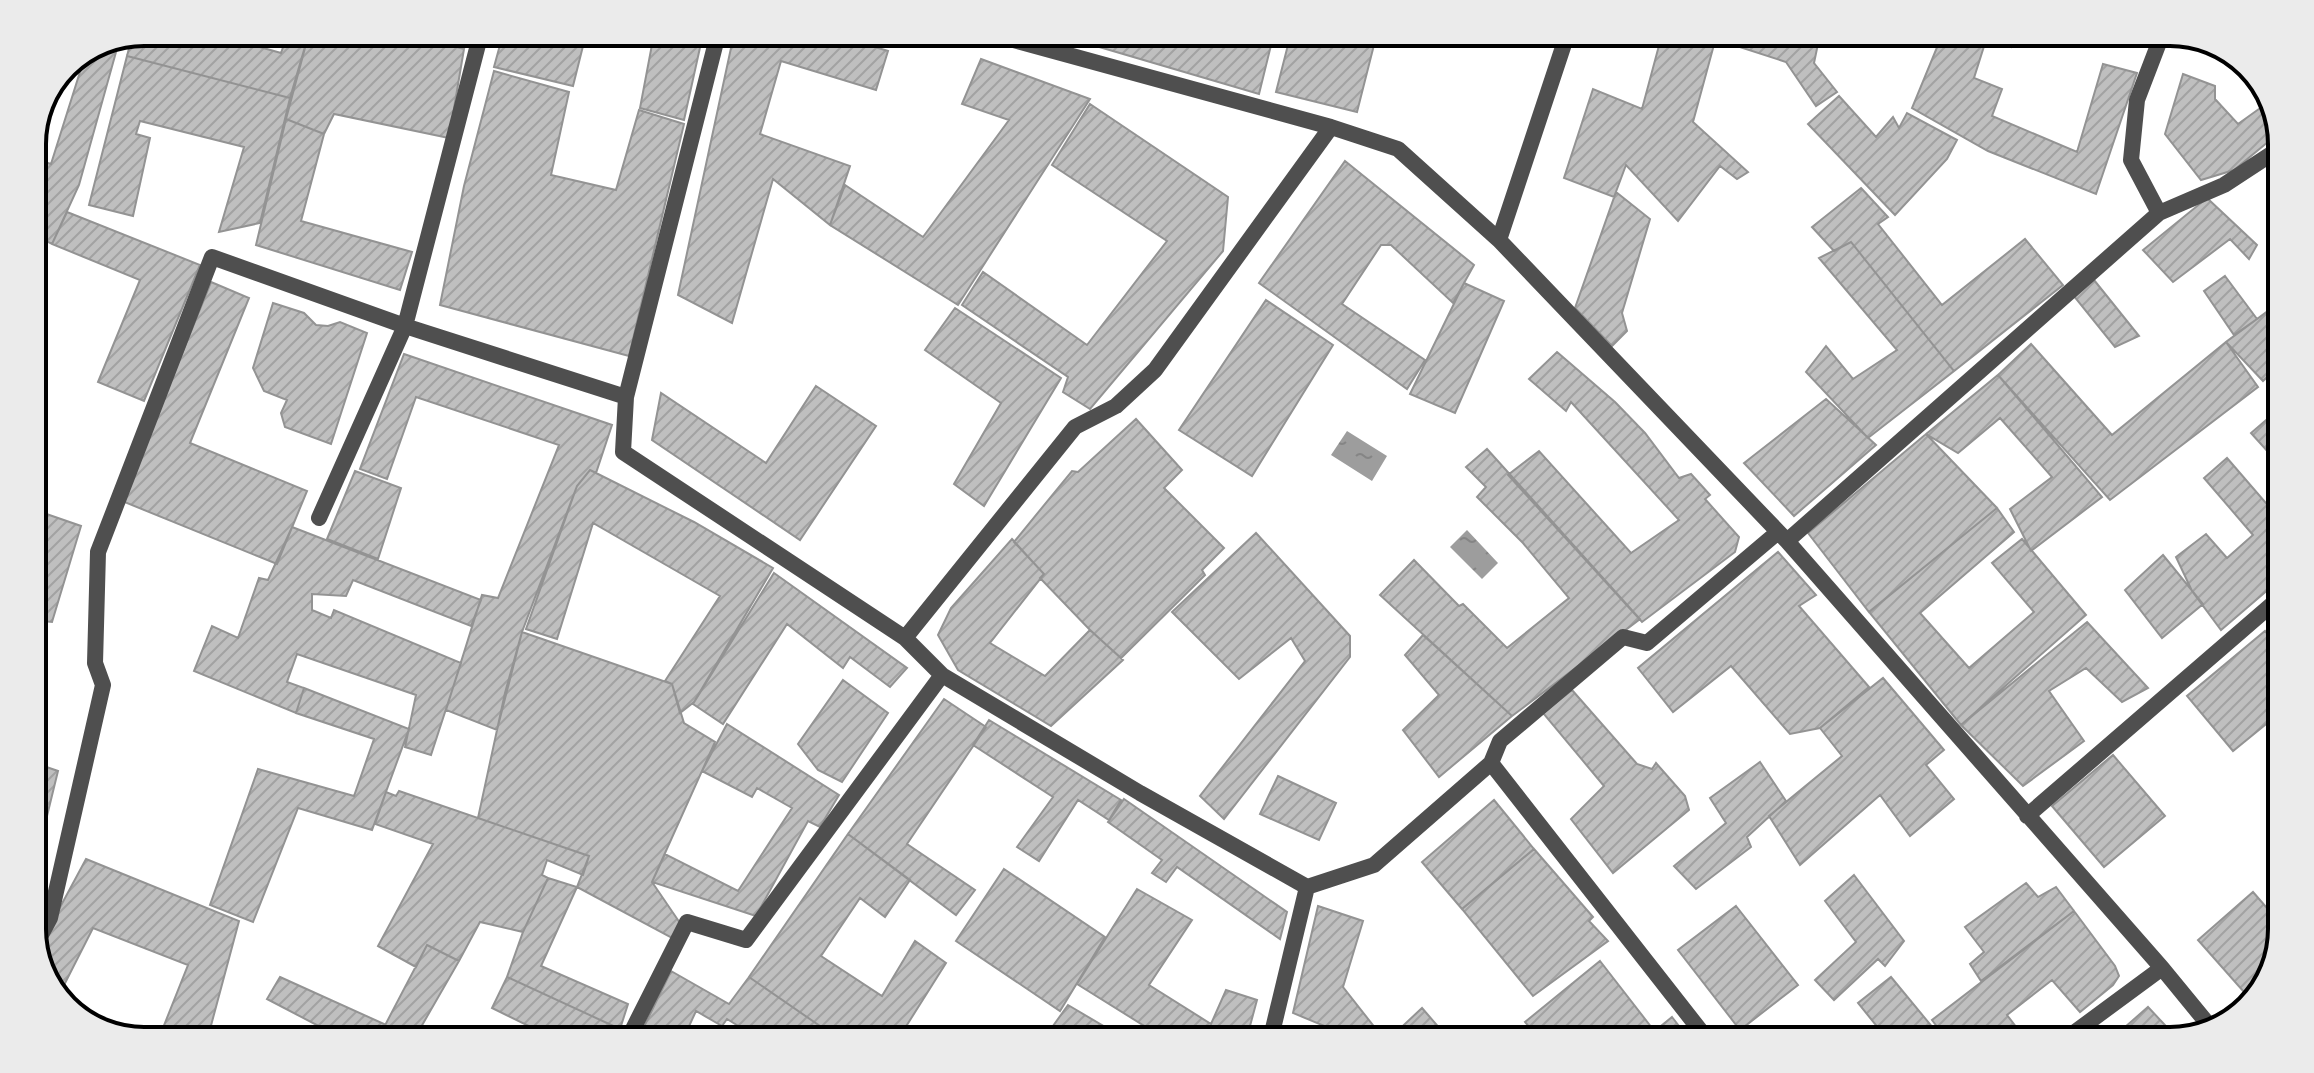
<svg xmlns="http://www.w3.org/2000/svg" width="2314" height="1073" font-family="Mulish,sans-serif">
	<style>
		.water { fill: url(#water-ripples) }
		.building { fill: url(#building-hatch); stroke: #939393; stroke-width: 2 }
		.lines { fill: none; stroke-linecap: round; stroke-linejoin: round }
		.street { stroke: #4f4f4f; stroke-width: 16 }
		.rim { fill: none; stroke: #000; stroke-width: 4 }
	</style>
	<defs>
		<pattern id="water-ripples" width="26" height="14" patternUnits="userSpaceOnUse" patternTransform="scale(2)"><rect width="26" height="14" fill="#9d9d9d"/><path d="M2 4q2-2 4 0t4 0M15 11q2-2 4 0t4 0" fill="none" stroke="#858585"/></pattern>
		<pattern id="building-hatch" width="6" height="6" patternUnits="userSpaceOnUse" patternTransform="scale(2)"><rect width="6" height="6" fill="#bfbfbf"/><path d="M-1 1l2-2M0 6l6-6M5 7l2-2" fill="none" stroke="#a2a2a2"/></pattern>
	</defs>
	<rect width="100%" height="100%" fill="#fff"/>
	<path class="water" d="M1347,431L1387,456L1372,481L1331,455Z
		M1467,530L1498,563L1482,579L1450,547Z"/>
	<path class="building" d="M144,32H207L281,53L288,33H309L290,98L127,56L132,37Z
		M309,33H404L464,49L449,138L334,114L324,134L286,119Z
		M404,33H468L464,49Z
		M503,34H586L573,86L494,67Z
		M654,34H703L684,120L640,108Z
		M734,34L836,35L888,51L876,90L781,61L760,134L850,166L830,225L773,179L732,323L678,295Z
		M1099,36L1273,37L1259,94L1096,46Z
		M1290,37H1376L1357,112L1276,92Z
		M1661,38L1715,41L1693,122L1748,172L1737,179L1720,166L1678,221L1626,165L1614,197L1564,178L1593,89L1642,109Z
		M1715,39H1819L1814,63L1837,92L1816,106L1786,62Z
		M1940,40H2013L2011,47L1986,40L1974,78L2002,89L1992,116L2077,152L2103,64L2137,73L2096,194L1988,151L1912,108Z
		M115,44L118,45L79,185L52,244L32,234V158L51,164L85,56Z
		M127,56L290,98L260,223L219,232L244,147L140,121L136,134L150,138L133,216L89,205Z
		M981,59L1090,99L958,305L830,225L845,185L923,237L1009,120L962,104Z
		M494,71L569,92L551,175L616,190L639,110L684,124L629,356L440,305L464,186Z
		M2183,74L2215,86V99L2238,124L2270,101L2280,132L2234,170L2201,180L2165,134Z
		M1839,96L1876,137L1893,117L1899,128L1907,113L1957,140L1947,159L1895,215L1808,124Z
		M1090,104L1228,197L1223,251L1090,409L1063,392L1068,377L962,305L983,272L1087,345L1167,241L1052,165Z
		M286,119L324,134L301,221L412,252L400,290L256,245Z
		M1345,161L1474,265L1453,303L1391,245H1381L1342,304L1425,360L1407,389L1259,283Z
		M1861,188L1888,217L1878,224L1942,305L2025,239L2063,285L1954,371L1851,242L1834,251L1812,227Z
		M1616,192L1650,219L1622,313L1627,331L1612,346L1575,308Z
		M2207,198L2257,245L2249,259L2230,239L2173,282L2143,250Z
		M67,212L200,265L144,401L98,382L140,280L52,244Z
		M1851,242L1954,371L1868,438L1806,372L1826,346L1853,379L1897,350L1819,258Z
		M2225,276L2257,319L2234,335L2204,291Z
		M2094,280L2139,336L2115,347L2073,295Z
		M211,282L249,298L190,443L307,491L277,564L122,501Z
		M1464,283L1504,301L1455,413L1410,394Z
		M1266,300L1333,345L1252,476L1179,430Z
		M2280,302L2279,366L2263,381L2226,342Z
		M273,303L304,313L316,325L328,326L340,322L367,333L331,444L285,427L281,413L287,400L264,391L253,368Z
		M955,308L1061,378L984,506L954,484L1001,403L925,350Z
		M2226,342L2258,387L2110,500L1998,375L2031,344L2112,435Z
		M1557,352L1615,402L1645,433L1679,478L1691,474L1710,495L1705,499L1739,537L1735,552L1642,622L1508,475L1539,451L1631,553L1679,520L1571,402L1566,411L1529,379Z
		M404,354L612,425L596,473L590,470L577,486L522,632L497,730L446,710L482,595L498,598L559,445L416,397L387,479L360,469Z
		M1998,375L2102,497L2031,551L2010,509L2052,477L2000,418L1958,453L1926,434Z
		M816,386L876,426L800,540L652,440L661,393L766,463Z
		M1826,399L1876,445L1794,516L1744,463Z
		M2279,409L2278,463L2251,433Z
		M1136,419L1182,470L1164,488L1224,548L1202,570L1205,575L1121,658L1090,630L1040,578L1044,574L1014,542L1072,471L1078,472Z
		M1926,434L1997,508L1869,612L1808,533Z
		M1487,449L1640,619L1512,716L1380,595L1414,560L1459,606L1463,604L1507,648L1569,598L1523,543L1477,497L1486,487L1466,467Z
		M2227,458L2278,517L2277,582L2221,630L2192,591L2176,557L2206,534L2227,558L2253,535L2204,478Z
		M590,470L694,522L773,568L694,702L680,713L672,684L665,681L720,596L593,523L557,639L526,629L577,486Z
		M355,471L401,488L378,559L327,539Z
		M1997,508L2014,532L1920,613L1969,668L2034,612L1992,563L2022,539L2086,615L1961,725L1869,612Z
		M32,509L81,526L52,622L32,620Z
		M292,527L481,600L471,626L353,580L346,596L312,594V610L331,618L334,610L461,663L431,755L405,747L416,695L297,654L287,682L304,688L296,713L194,671L212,626L238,638L259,578L268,580Z
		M1256,533L1350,636V657L1224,819L1200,796L1305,661L1291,638L1239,679L1172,612Z
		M1012,539L1044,574L990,643L1045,676L1090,630L1123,660L1051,726L958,670L938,635L951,608Z
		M1778,552L1816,595L1799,606L1869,687L1820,728L1790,734L1731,666L1673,712L1638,668Z
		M2163,555L2203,604L2162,638L2125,590Z
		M774,573L907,668L890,687L850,657L843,668L787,624L723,724L693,704Z
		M2087,622L2148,688L2122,702L2086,668L2049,691L2084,741L2023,786L1961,725Z
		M2265,631L2277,645L2276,716L2233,751L2187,696Z
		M522,632L672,684L684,723L715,742L652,882L680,923L672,938L577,887L589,856L478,818L505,693Z
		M1423,635L1512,716L1439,777L1403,730L1439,695L1405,655Z
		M1883,678L1944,750L1926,765L1954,799L1910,836L1880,795L1800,865L1769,816L1842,756L1820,728Z
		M843,680L888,713L842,782L818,770L798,744Z
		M304,688L409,729L372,830L298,808L253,922L210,905L258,769L354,796L374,739L296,713Z
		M1572,690L1637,764L1652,769L1656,763L1685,796L1689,810L1613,873L1571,819L1604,786L1543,713Z
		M944,699L986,727L907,844L975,890L956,915L848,834Z
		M989,720L1121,800L1109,820L1078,800L1039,861L1017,847L1053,797L973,745Z
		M727,724L839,795L820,827L808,821L756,916L652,882L665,854L738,891L792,808L757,788L752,797L702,771Z
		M2113,755L2165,816L2104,867L2052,806Z
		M32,762L58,771L47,816L32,809Z
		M1760,762L1786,801L1747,837L1751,847L1696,889L1674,866L1726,823L1710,798Z
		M1278,776L1336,803L1319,840L1260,814Z
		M399,791L589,856L583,875L547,860L542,875L548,878L523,932L480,922L459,961L427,945L416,967L378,946L433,844L375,824L386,792L396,796Z
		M1124,799L1287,912L1280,939L1177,867L1166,882L1152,873L1162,860L1108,822Z
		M1494,800L1534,849L1462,909L1422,862Z
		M848,834L910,880L885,917L860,898L821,956L882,996L915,941L946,963L900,1036L833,1035L749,977Z
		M1534,849L1593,917L1589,921L1608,941L1533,996L1462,909Z
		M86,859L239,921L209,1033H161L188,965L93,928L58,997L51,992L37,950Z
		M1004,869L1105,937L1060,1011L956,941Z
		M1854,875L1904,941L1885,966L1878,959L1834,1000L1815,980L1856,942L1825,901Z
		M548,878L577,887L541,966L628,1004L620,1029L507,977L523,932Z
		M2026,883L2038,897L2056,887L2074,911L1981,981L1970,964L1984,952L1965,927Z
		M1137,889L1192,920L1149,985L1211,1024L1226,990L1257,1000L1247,1037H1162L1077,984Z
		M2253,892L2274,916L2273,972L2251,1000L2198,940Z
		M1318,906L1363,921L1343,987L1383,1038L1336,1037L1327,1027L1293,1013Z
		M1736,906L1798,985L1740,1030L1678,950Z
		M2074,911L2115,966L2119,976L2113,985L2080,1012L2052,980L2007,1015L2026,1040H1947L1932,1020Z
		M427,945L459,961L417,1034L381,1033Z
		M1600,961L1652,1028L1639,1039L1538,1038L1525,1022Z
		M671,971L729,1004L749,977L833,1035H753L727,1019L722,1026L696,1011L685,1035H640Z
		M280,977L384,1024L379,1033H332L267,999Z
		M507,977L620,1029L617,1034H545L492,1008Z
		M1891,977L1943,1040H1888L1858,1003Z
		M1068,1005L1122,1037L1053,1036L1048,1033Z
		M2148,1007L2178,1039L2170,1041H2109Z
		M1422,1008L1448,1038H1390Z
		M1672,1017L1689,1039H1645Z"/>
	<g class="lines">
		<path class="street" d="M718,34L626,397L623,452L905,638L942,675
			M999,36L1331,127L1398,149L1499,240L1787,541L2162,968L2212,1029
			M2159,213L2131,160L2137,100L2160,40
			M1499,240L1566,38
			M319,518L405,326L626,397
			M1787,541L2159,213L2224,185L2282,147
			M905,638L1075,427L1116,406L1155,370L1331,127
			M1491,763L1500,741L1623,637L1647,643L1778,532
			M2027,816L2277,600
			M1307,887L1374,865L1491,763L1707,1039
			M35,946L50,918L103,685L95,663L98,552L212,257L405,326L481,33
			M630,1035L687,922L746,940L942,675L1140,793L1307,887L1271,1037
			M2063,1041L2162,968"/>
	</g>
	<path d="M0 0H2314V1073H0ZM144 46H2170A98 98 0 0 1 2268 144V929A98 98 0 0 1 2170 1027H144A98 98 0 0 1 46 929V144A98 98 0 0 1 144 46Z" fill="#ebebeb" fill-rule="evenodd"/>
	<path class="rim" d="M144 46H2170A98 98 0 0 1 2268 144V929A98 98 0 0 1 2170 1027H144A98 98 0 0 1 46 929V144A98 98 0 0 1 144 46Z"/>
</svg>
